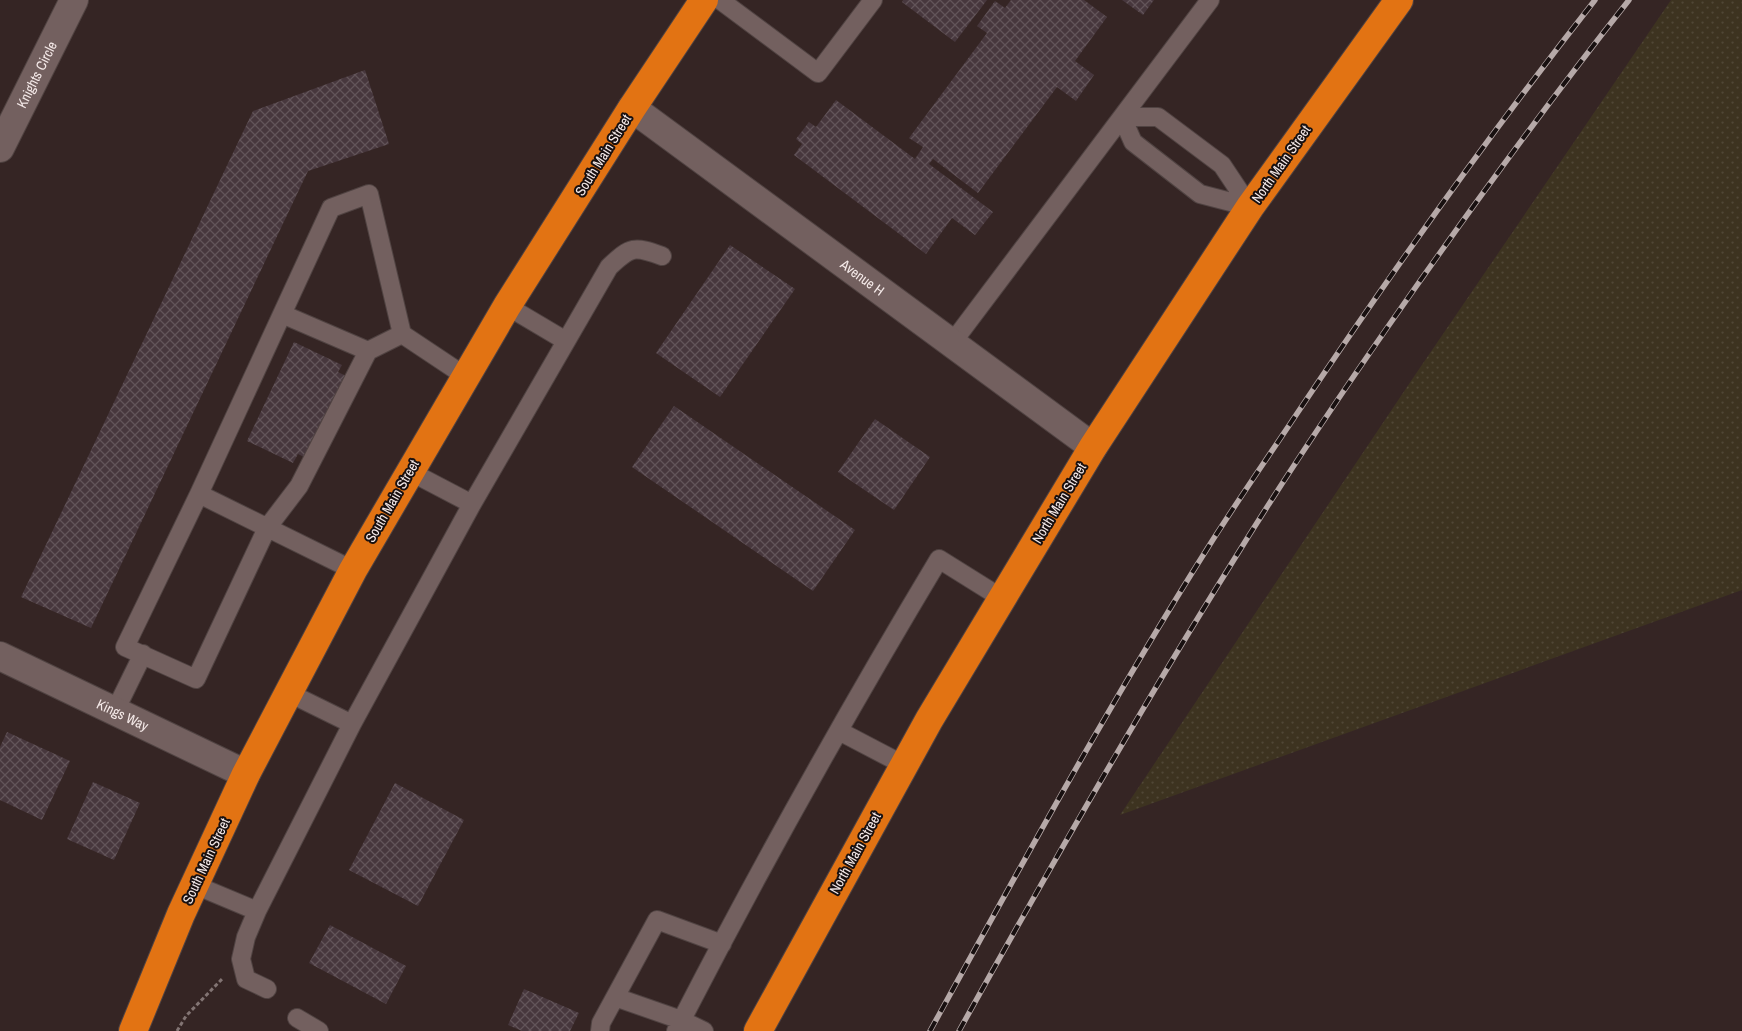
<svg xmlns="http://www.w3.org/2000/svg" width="1742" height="1031" font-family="'Archivo Narrow',sans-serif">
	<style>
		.grass { fill: url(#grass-dots) }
		.building { fill: url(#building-cross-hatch) }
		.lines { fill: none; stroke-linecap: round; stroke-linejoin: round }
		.lane-casing { stroke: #504342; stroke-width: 20 }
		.street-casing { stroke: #504342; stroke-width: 30 }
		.highway-casing { stroke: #504342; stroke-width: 30 }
		.path { stroke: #827473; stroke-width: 3; stroke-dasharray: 4 2.5; stroke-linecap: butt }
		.lane { stroke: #73605f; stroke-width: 18 }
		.street { stroke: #73605f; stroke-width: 28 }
		.highway { stroke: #e27313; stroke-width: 28 }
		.rail-casing { stroke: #b6a9a8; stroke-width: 5.5 }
		.rail { stroke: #181010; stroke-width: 4; stroke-dasharray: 11; stroke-linecap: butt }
		.labels { text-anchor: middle; stroke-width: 4; stroke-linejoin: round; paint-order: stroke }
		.street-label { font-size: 14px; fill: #f5eae9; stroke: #181010 }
	</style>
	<defs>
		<pattern id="grass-dots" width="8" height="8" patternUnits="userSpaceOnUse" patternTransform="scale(1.25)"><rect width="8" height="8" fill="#3d3320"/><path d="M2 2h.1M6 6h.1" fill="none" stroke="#504736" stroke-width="1.8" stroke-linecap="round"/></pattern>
		<pattern id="building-cross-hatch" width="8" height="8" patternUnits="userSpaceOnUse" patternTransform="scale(1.25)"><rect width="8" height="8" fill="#47373d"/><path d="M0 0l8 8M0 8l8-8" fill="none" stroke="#625459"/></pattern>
	</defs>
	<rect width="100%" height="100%" fill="#352524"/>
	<path class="grass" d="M1671,0H1742V590L1120,815L1415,375Z"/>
	<path class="building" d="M903,0H987L955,42L902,2Z
		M1011,0H1084L1107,17L1075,61L1094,75L1076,101L1057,87L978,193L933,159L929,164L993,212L975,235L952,218L926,254L794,155L802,144L796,139L809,122L816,127L836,100L915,159L923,147L909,138L987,33L977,26L995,1L1005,8Z
		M1122,0H1154L1143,15Z
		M365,70L389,144L308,171L91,628L21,597L253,111Z
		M730,245L795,289L720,397L656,353Z
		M294,342L342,365L338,372L346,376L306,458L298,454L293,463L247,441Z
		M674,406L855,530L813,591L632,467Z
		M875,419L930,457L894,510L838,472Z
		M7,732L70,761L42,820L0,800V747Z
		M93,782L140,803L114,860L67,839Z
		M395,783L464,820L418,906L349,870Z
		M330,925L406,966L386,1004L309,963Z
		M524,989L579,1013L570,1031H522L508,1025Z"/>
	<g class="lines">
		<defs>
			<path id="lane" d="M720,0L818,73L873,0
				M1122,117H1158L1222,165L1250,207L1200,194L1133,142Z
				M507,306L566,341
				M282,314L368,351
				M402,334L368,351L299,486L267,528L196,679L125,647L199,494L331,208L369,194L402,334L465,376
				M952,343L1210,0
				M409,471L472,504
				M199,494L353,570
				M289,693L352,724
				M115,711L143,654
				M839,731L904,765
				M195,885L257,911
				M267,989L246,979L241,959L246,937L257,911L352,724L472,504L609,267C631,246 634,246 662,256
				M615,997L681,1020L704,1031
				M297,1018L319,1031
				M600,1031L601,1023L657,920L722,944
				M676,1031C758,871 846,714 939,559L1003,599"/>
			<g id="street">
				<path id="s1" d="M632,108L1093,447"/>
				<path id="s2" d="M0,148L74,0"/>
				<path id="s3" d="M0,656L246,774"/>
			</g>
			<path id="highway" d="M133,1031L181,914L246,774L353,570L507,306L632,108L704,0
				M758,1031L929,720L1093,447L1250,207L1399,0"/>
		</defs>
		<use href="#lane" class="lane-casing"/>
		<use href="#street" class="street-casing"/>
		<use href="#highway" class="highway-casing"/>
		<path class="path" d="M177,1031L186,1016L223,978"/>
		<use href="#lane" class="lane"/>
		<use href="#street" class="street"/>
		<use href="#highway" class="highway"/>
		<defs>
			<path id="rail" d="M930,1031C1019,869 1108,706 1207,549C1234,506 1264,463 1292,421C1388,277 1488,136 1595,0
				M959,1031C1046,874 1135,718 1230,566C1286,475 1346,386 1408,298C1479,197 1552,97 1629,0"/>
		</defs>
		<use href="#rail" class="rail-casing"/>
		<use href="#rail" class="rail"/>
	</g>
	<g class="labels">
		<g class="street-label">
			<text dy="5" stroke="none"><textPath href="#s2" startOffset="82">Knights Circle</textPath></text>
			<text transform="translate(603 155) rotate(-58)" y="5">South Main Street</text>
			<text transform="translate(1281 164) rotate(-55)" y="5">North Main Street</text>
			<text dy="5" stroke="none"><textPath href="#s1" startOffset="286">Avenue H</textPath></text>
			<text transform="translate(392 501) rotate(-60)" y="5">South Main Street</text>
			<text transform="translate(1059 503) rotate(-59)" y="5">North Main Street</text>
			<text dy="5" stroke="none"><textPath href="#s3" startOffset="136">Kings Way</textPath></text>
			<text transform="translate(855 853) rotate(-61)" y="5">North Main Street</text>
			<text transform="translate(206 861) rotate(-65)" y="5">South Main Street</text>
		</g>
	</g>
</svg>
